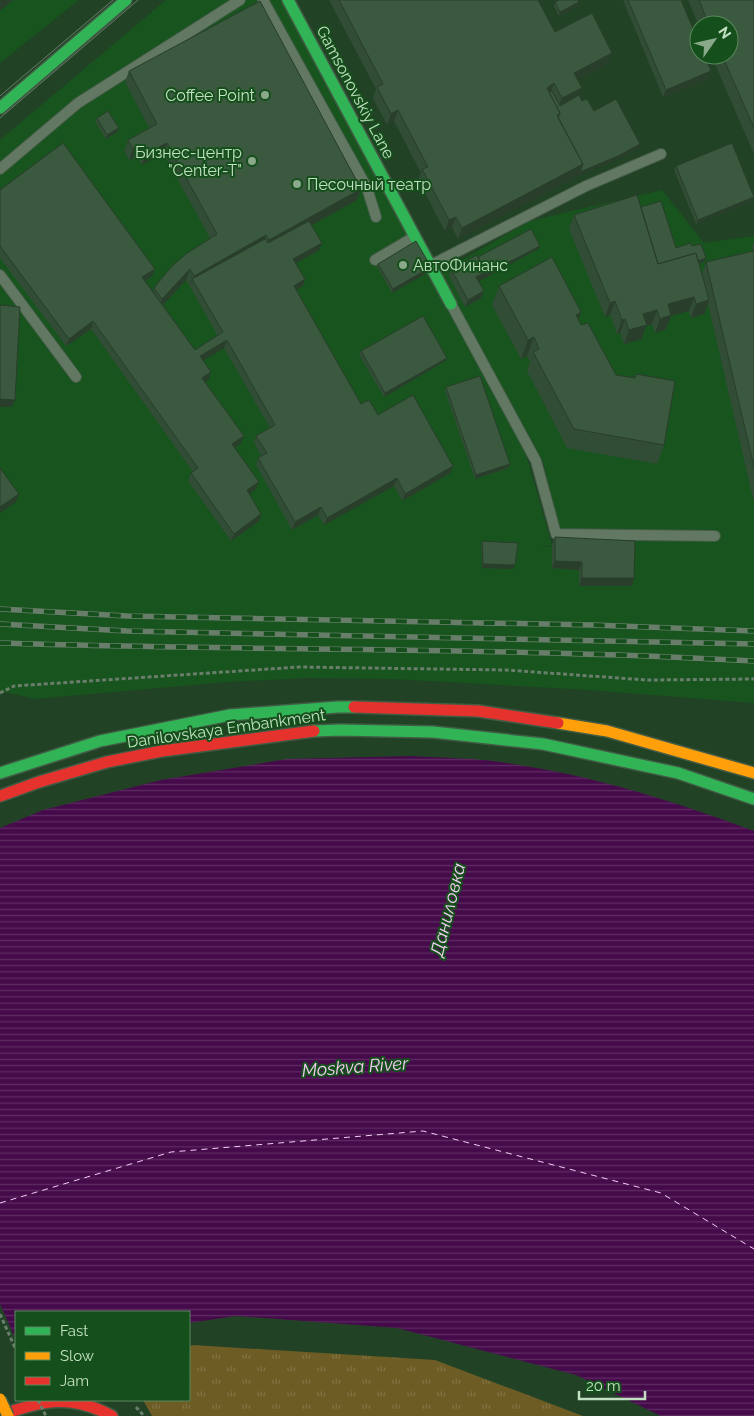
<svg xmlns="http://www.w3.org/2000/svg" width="754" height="1416" font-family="Raleway,sans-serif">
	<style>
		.built { fill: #17541e }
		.grass { fill: url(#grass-tufts) }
		.water { fill: url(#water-rules) }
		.pier { fill: #224226 }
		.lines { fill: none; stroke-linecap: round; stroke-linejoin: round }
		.ferry { stroke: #f3cff4; stroke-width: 1; stroke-dasharray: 6 5; stroke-linecap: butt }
		.lane-casing { stroke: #425b45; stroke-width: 12 }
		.fast-casing { stroke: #425b45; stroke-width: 14 }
		.slow-casing { stroke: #425b45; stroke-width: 14 }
		.jam-casing { stroke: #425b45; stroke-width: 14 }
		.path { stroke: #697e6b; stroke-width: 3; stroke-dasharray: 4 2.5; stroke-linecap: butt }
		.lane { stroke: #627862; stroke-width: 10 }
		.fast { stroke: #30b455; stroke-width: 11 }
		.slow { stroke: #ff9f0a; stroke-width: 11 }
		.jam { stroke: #e5322d; stroke-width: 11 }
		.tram { stroke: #687e6a; stroke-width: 1 }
		.rail-casing { stroke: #687e6a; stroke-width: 5.5 }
		.rail { stroke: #154f1b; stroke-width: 4; stroke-dasharray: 11; stroke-linecap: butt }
		.slow-bridge-casing { stroke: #425b45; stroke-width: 14; stroke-linecap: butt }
		.path-bridge { stroke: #697e6b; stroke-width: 3; stroke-dasharray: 4 2.5; stroke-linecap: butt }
		.slow-bridge { stroke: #ff9f0a; stroke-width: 11 }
		.wall { fill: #324d35; fill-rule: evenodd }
		.shaded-wall { fill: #293e2b }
		.building { fill: #3a593e; stroke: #293e2b }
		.poi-dot { fill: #8aa98b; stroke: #154f1b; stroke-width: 2 }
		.labels { text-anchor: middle; stroke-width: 4; stroke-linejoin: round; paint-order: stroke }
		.street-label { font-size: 16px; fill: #c2e0c2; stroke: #154f1b }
		.poi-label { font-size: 16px; fill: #c2e0c2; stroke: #154f1b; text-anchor: end }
		.water-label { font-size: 18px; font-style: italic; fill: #f3cff4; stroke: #154f1b }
	</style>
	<defs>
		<pattern id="grass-tufts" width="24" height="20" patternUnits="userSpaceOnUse" patternTransform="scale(1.25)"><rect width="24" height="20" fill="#6e5c25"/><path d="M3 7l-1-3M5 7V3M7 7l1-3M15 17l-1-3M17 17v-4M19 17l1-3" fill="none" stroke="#817343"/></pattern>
		<pattern id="water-rules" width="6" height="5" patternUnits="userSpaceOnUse" patternTransform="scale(1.25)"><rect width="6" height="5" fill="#450a4a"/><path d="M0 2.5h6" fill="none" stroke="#5e2d62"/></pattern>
	</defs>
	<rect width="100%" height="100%" fill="#224226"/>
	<path class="built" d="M0,0H79L0,63Z
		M166,0H282L525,451L552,545L541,546L564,547L543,461L439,273L530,221L662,190L704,243L754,236V703L589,690L393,679L308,678L227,682L35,699L0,691V140Z"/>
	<path class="grass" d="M192,1345L435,1360L583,1416H152L143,1400H189V1347Z"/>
	<path class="water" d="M412,756C444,758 476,758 507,763C592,775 674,801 754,831V1416H661L576,1375L397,1328L236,1316L189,1323V1312H16V1364L0,1369V828L43,810L161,780L287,759Z"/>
	<path class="pier" d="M0,1304L16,1340V1366L0,1371Z"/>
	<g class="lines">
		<path class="ferry" d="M0,1203L171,1152L423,1131L661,1193L754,1249"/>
		<defs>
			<path id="lane" d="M263,0L367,188L376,217
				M0,169L78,103L240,0
				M375,260L414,237
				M431,265L586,186L661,154
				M0,275L76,377
				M451,304L536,461L556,534L715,536"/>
			<path id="fast" d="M288,0L451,304
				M0,108L126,0
				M314,731L340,730L433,732L543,744L678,773L754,799
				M0,773L100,741L230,715L338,707H354"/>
			<path id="slow" d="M558,723L607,731L754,773"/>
			<path id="jam" d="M354,707L478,711L558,723
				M0,796L39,782L107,762L162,751L314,731
				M0,1415C44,1401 69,1393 112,1416"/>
		</defs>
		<use href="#lane" class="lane-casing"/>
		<use href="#fast" class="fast-casing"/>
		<use href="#slow" class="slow-casing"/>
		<use href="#jam" class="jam-casing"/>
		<path class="path" d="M0,693L14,686L299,667L506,670L647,680L754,679
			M0,1314L16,1350
			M136,1407L144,1416"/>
		<use href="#lane" class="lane"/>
		<use href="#fast" class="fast"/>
		<use href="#slow" class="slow"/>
		<use href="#jam" class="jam"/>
		<path class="tram" d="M0,96L113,0
			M0,118L138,0"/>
		<defs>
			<path id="rail" d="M0,609L127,616L593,625L754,631
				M0,624L127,631L754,644
				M0,643C251,651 503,647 754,661"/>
		</defs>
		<use href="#rail" class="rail-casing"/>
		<use href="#rail" class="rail"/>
		<defs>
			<path id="slow-bridge" d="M0,1399L8,1416"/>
		</defs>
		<use href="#slow-bridge" class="slow-bridge-casing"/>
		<path class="path-bridge" d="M38,1400L46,1416"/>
		<use href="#slow-bridge" class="slow-bridge"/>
	</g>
	<path class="wall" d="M329,0H538L555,32L608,63L577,80L582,88L579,95L582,101L638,148L616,160L579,175L458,239L452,227L445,231L418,180L421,173L394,121L387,125L373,98L376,89Z
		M623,0H681L711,71L708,79L663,97Z
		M688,0H754V154L711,55H729V25H699V26Z
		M555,2H579L578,6L559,16L554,6Z
		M129,71L361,189L357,200L312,225L319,250L296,263L305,279L303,286L296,290L361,404L378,415L453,466L450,473L402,501L394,486L324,525L318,515L292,530L256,465L258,458L261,456L254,443L256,436L270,428L224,348L203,360L209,379L205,382L241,443L235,448L256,489L249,494L259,521L231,541L188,481L191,473L193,472L91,329L66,346L0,258V190L155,269L152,276L145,281L153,291L154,288L210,238L163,153L142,165L139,159L135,161L133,158L129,160L124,151L128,140L149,128L125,82ZM186,280L218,336L195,350L163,305Z
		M97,118L117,132L106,139L95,122Z
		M676,166L754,197L752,201L696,224L674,170Z
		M641,207L676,248L692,246L704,262L699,264L702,274L706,262L753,251L752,246L754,242V503L708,304L704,314L691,318L689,311L671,316L666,329L655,333L652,324L646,326L642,339L624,344L620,333L617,334L610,315L605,317L569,229L574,215Z
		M540,246L538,249L479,281L481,298L465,307L449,276L451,269L478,257Z
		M378,264L430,271L392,293L377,267Z
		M499,286L578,320L581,325L616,375L634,378L636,374L664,445L657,464L567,448L527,371L530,362L527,356L521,359L492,305Z
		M361,351L447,358L445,361L384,397L359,355Z
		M446,387L510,464L508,468L475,479L445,391Z
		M555,537L634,578L632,586H579V570L552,568V545Z
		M482,541L513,569L482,568L481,544Z"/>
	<path class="shaded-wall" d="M0,0H13L0,11Z
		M579,2L578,6L559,16L560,12Z
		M612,53L608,63L570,84L574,73Z
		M711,71L708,79L663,97L666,90Z
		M554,83L550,94L547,88Z
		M582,88L578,99L558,109L562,98Z
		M398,110L394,121L387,125L391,114Z
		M119,128L117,132L106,139L107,135Z
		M167,143L163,153L142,165L146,154Z
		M640,144L638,148L616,160L579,175L458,239L462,228L583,164Z
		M137,147L133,158L129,160L133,149Z
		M143,148L139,159L135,161L139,150Z
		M361,189L357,200L265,251L269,240Z
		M754,197L752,201L696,224L698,220Z
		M456,217L452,227L445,231L449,220Z
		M266,235L262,246L192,279L190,287L194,276Z
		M322,243L319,250L291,266L293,259Z
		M540,246L538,249L474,284L476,277Z
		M706,258L704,262L653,278L654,274Z
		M431,267L430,271L392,293L393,289Z
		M155,269L152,276L140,285L142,277Z
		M190,269L186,280L158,310L162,299Z
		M305,279L303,286L291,293L294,286Z
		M484,291L481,298L465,307L468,300Z
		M694,297L689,311L671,316L666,329L655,333L660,319L668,304Z
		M709,300L704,314L691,318L696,304Z
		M615,301L610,315L605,317L610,303Z
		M657,310L652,324L646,326L642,339L624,344L629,330L643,314Z
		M581,312L575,331L576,315Z
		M625,319L620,333L617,334L622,320Z
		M93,321L91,329L66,346L69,339Z
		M534,337L527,356L521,359L528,340Z
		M227,340L224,348L197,364L200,356Z
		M447,358L445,361L384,397L385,393Z
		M211,372L209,379L200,386L202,378Z
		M0,399L15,400L12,407H0Z
		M244,436L241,443L229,452L232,444Z
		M510,464L508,468L475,479L476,475Z
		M453,466L450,473L402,501L405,494Z
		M397,478L394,486L324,525L327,518Z
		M259,482L256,489L244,498L247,490Z
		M19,494L16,502L0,513V507Z
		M321,507L318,515L292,530L295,522Z
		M261,514L259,521L231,541L234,534Z
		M555,561L582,562L579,570L552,568Z
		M483,564L515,565L513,569L482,568Z
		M582,578H634L632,586H579Z"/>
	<path class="building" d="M339,0H538L555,32L592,13L612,53L574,73L582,88L562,98L554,83L547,88L560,113L557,115L583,164L462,228L456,217L449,220L422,169L428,167L398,110L391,114L377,87L383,84Z
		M559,0H578L579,2L560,12L555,2Z
		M628,0H681L699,43V55H704L711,71L666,90Z
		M699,0H754V128L722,55H729V25H709Z
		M260,1L361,189L269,240L266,235L194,276L190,269L162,299L154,288L171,267L186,254L217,234L167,143L146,154L143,148L139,150L137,147L133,149L128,140L157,124L129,71Z
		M552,91L560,106L579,95L582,101L587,99L594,111L616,99L640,144L618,156L580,172L583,164L558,118L560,113L549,92Z
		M108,111L119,128L107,135L97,118Z
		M63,143L155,269L142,277L195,350L223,332L192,279L265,239L268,243L309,221L322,243L293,259L305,279L294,286L361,404L369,400L378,415L413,395L453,466L405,494L397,478L327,518L321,507L295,522L258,458L267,453L256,436L275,425L227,340L200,356L211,372L202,378L244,436L232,444L259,482L247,490L261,514L234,534L191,473L198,468L93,321L69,339L0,246V190Z
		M732,143L754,197L698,220L676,166Z
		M637,195L658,264L696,253L709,300L696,304L694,297L668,304L671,315L660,319L657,310L643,314L647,325L629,330L625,319L622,320L615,301L610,303L574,215Z
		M661,201L676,248L691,243L692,246L701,244L706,258L698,261L696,253L658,264L641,207Z
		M531,229L540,246L484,275L486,272L478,257Z
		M416,241L431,267L393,289L378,264Z
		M754,251V467L706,262Z
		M477,255L486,272L476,277L484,291L468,300L451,269Z
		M552,257L581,312L576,315L581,325L588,323L616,375L635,378L636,374L675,381L664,445L574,429L533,352L539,349L534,337L528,340L499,286Z
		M0,305L20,307L15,400L0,399Z
		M423,316L447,358L385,393L361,351Z
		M480,376L510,464L476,475L446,387Z
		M0,468L19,494L0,507Z
		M555,537L635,541L634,578H582V562L555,561Z
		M482,541L518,543L515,565L483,564Z"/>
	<g class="poi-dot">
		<circle cx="265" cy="95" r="5"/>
		<circle cx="252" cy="161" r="5"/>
		<circle cx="297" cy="184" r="5"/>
		<circle cx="403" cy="265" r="5"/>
	</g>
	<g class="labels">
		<g class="street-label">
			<text transform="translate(356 92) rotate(62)" y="6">Gamsonovskiy Lane</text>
			<text transform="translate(226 728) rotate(-8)" y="6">Danilovskaya Embankment</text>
		</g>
		<g class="poi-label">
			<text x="255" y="101">Coffee Point</text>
			<text x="242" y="158">Бизнес-центр<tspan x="242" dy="18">"Center-T"</tspan></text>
			<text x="307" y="190" text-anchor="start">Песочный театр</text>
			<text x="413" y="271" text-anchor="start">АвтоФинанс</text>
		</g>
		<g class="water-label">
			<text transform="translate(448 910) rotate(-76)" y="6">Даниловка</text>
			<text transform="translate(355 1067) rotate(-4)" y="6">Moskva River</text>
		</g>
	</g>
	<rect x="15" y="1311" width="175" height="90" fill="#154f1b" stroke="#5a895e"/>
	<rect x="25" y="1327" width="25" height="8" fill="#30b455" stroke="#5a895e"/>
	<text x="60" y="1336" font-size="15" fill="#c2e0c2">Fast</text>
	<rect x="25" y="1352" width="25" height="8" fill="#ff9f0a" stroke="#5a895e"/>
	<text x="60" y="1361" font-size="15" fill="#c2e0c2">Slow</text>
	<rect x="25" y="1377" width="25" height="8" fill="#e5322d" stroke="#5a895e"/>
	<text x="60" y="1386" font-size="15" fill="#c2e0c2">Jam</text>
	<g transform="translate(714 40) rotate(56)"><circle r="24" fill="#154f1b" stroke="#5a895e"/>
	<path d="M0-4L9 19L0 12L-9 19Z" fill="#8aa98b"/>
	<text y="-8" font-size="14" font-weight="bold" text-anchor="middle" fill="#c2e0c2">N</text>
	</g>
	<path d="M579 1391v8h66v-8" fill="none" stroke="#c2e0c2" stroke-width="2.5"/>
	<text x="586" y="1391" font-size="15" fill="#c2e0c2" stroke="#154f1b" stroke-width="4" paint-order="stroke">20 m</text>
</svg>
